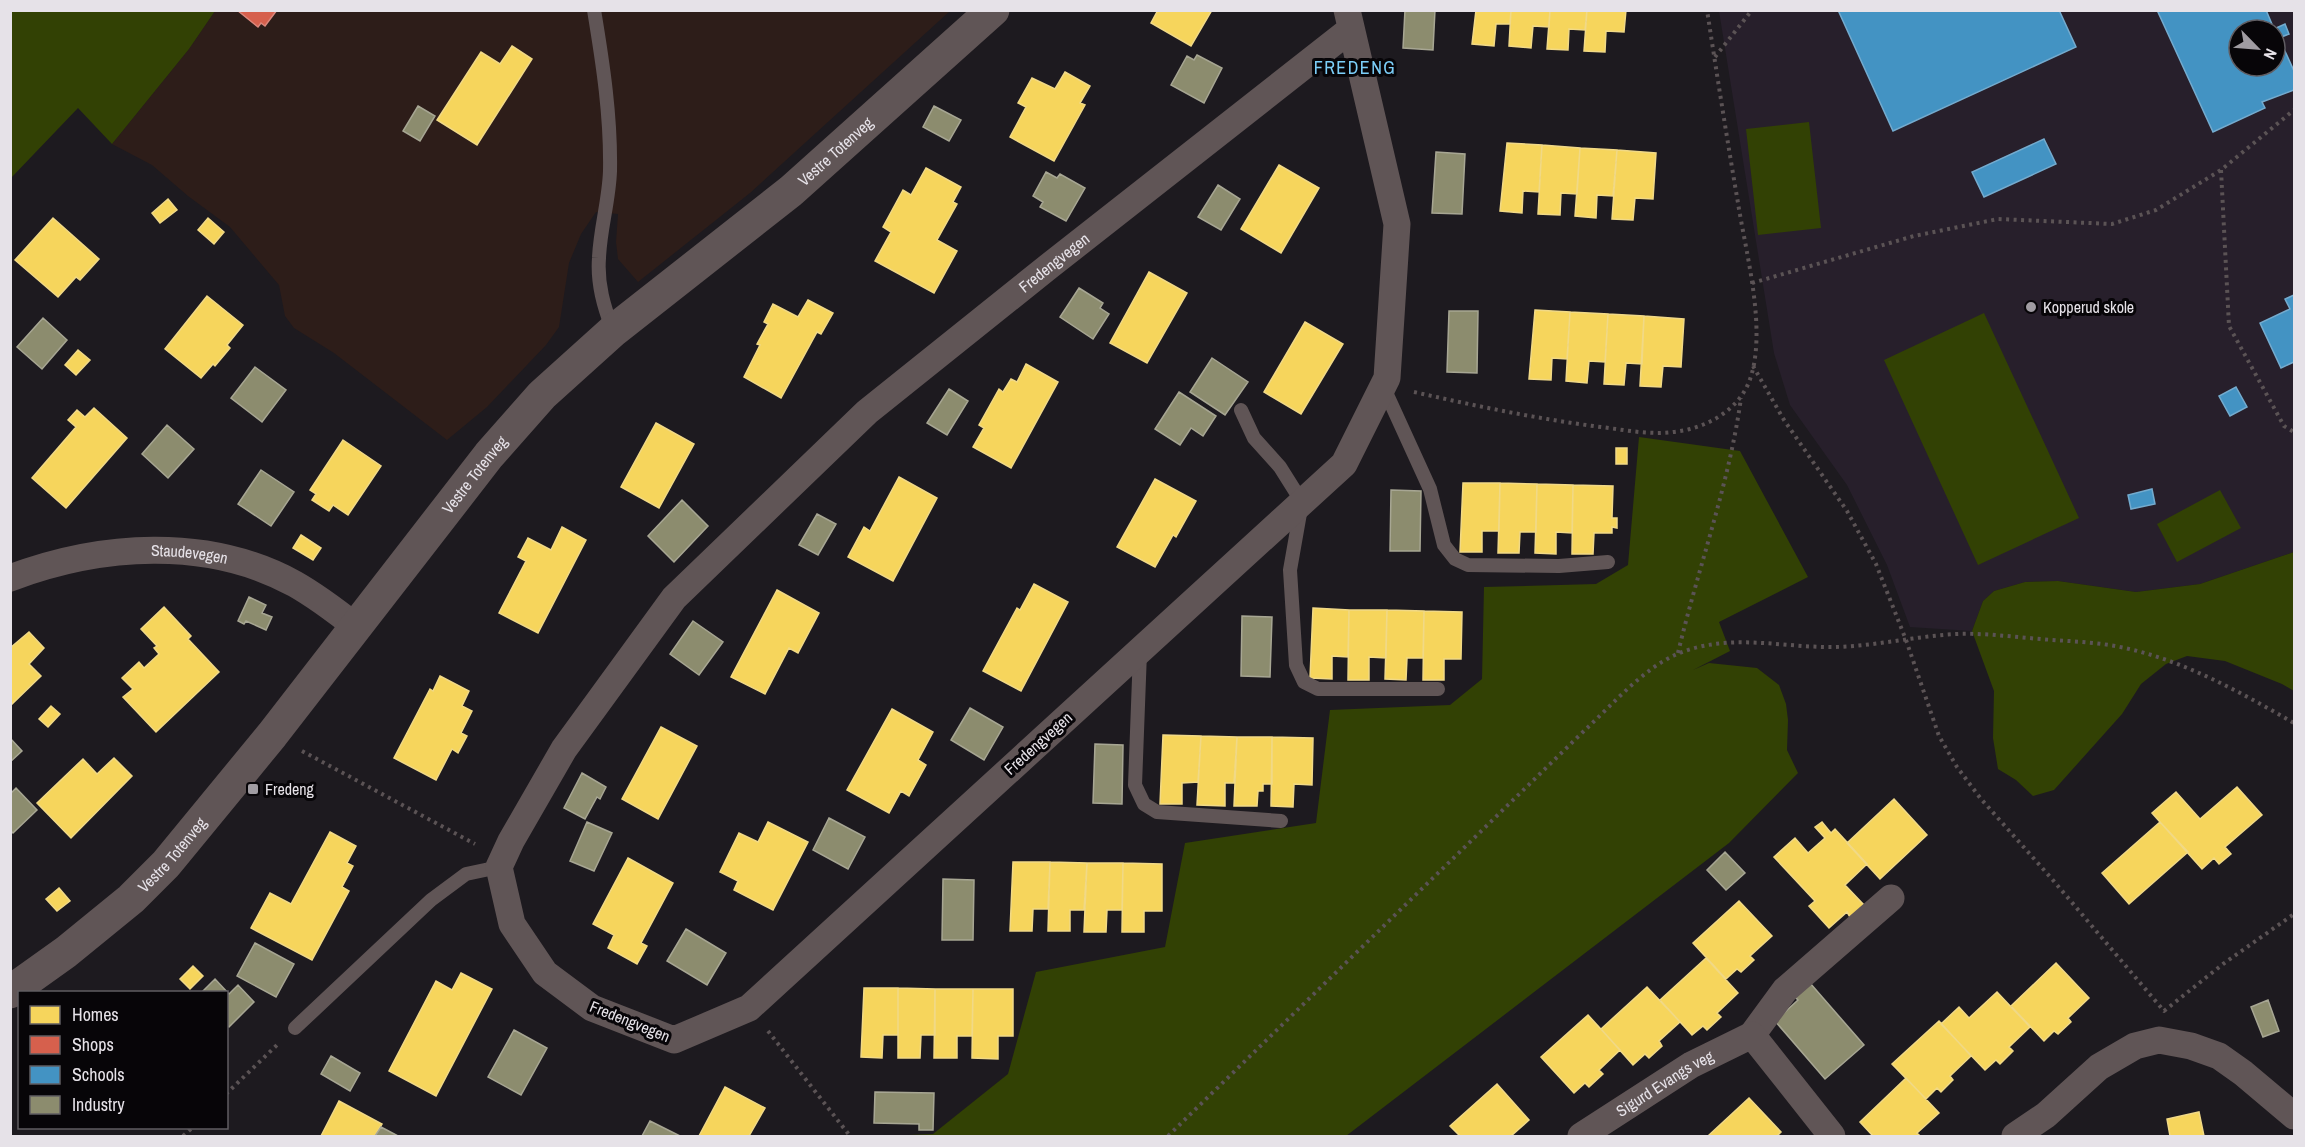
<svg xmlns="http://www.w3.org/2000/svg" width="2305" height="1147" font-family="'Archivo Narrow',sans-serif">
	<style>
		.commercial { fill: #2d1d19 }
		.built { fill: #271f2b; fill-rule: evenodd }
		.green { fill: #324104 }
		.homes { fill: #f6d55c; stroke: #f1d986; stroke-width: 1.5 }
		.shops { fill: #d6604d; stroke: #db877c; stroke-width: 1.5 }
		.schools { fill: #4393c3; stroke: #74abce; stroke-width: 1.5; fill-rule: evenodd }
		.industry { fill: #8c8c6e; stroke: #a7a693; stroke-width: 1.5 }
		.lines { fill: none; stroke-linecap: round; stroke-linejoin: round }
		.path { stroke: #5b5355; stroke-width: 4; stroke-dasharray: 3 4.5; stroke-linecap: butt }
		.service { stroke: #605556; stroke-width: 14 }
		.minor { stroke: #605556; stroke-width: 27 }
		.tertiary { stroke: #605556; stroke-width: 33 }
		.poi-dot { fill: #a09ca2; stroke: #070508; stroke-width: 2 }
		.labels { text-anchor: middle; stroke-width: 6; stroke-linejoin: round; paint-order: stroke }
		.street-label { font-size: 16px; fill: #e6e2e8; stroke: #070508 }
		.poi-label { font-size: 16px; fill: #e6e2e8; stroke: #070508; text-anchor: start }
		.neighbourhood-label { font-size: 18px; letter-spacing: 1.5px; fill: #7ccff9; stroke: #070508 }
	</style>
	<rect width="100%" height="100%" fill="#1d1a1f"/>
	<path class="commercial" d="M215,11H950L750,193L638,282L618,259L616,242L618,214L596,212L581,234L569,263L559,327L546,345L487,407L447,440L334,353L294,328L285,316L279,285L230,227L188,196L152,165L112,144L189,49Z"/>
	<path class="built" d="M1719,11H2294V552L2200,584L2136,592L2058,581L2025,582L1994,591L1983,601L1972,631L1910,627L1887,565L1847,485L1790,405L1774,353ZM2239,30H2275V66H2239Z"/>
	<path class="green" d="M11,10H215V11L189,49L112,144L78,108L11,178Z
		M1809,122L1821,228L1758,235L1746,129Z
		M1984,313L2079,518L1978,565L1884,360Z
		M1639,437L1740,451L1808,577L1719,622L1730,651L1693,670L1709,663L1757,668L1779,685L1786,704L1788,720L1787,750L1798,773L1729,843L1346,1136H884L933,1134L1008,1074L1036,972L1165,947L1185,843L1316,823L1330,710L1450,705L1482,679L1484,587L1596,584L1628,565Z
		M2220,490L2241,528L2177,562L2157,524Z
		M2294,552V691L2282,684L2225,661L2187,656L2166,664L2141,684L2122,714L2054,790L2033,796L2016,780L1998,769L1993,738L1994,691L1972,631L1983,601L1994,591L2025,582L2058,581L2136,592L2200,584Z"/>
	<path class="homes" d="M1158,10H1212L1191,46L1151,23Z
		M1476,10H1511L1510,24H1496L1494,46L1472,44Z
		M1511,10H1550L1549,27L1533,26L1531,48L1509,46Z
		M1550,10H1587L1585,30L1569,29L1568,50L1547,49Z
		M1587,10H1626L1624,32L1606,31L1605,52L1584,51Z
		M512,46L532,59L477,145L437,120L481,52L500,64Z
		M1065,72L1090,86L1080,103L1085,105L1054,161L1010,137L1026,107L1018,103L1032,78L1055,89Z
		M1507,143L1542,145L1539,192L1523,191L1522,213L1500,211Z
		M1542,145L1580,148L1577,194L1561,193L1560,215L1538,214Z
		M1580,148L1617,150L1613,196L1597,195L1596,218L1575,216Z
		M1617,150L1656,153L1653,199L1635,198L1633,220L1612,219Z
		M1279,165L1319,188L1281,253L1241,229Z
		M926,168L961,187L953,202L957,204L937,240L957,251L934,293L875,261L891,232L883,227L903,190L911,195Z
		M168,199L177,210L160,223L152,213Z
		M53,218L99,259L80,280L76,277L58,297L15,260Z
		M208,218L224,232L214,244L198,230Z
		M1149,272L1187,293L1147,363L1110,343Z
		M207,296L243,325L227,345L230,348L215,366L213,364L201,378L165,349Z
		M808,300L833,313L821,334L817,332L781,398L744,377L760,345L757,344L768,324L764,322L773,304L798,317Z
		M1535,310L1570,312L1567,359L1552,358L1551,380L1529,379Z
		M1570,312L1608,314L1605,362L1589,361L1587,383L1566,381Z
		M1608,314L1644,316L1642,364L1626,363L1624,385L1604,384Z
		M1644,316L1684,319L1681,367L1663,366L1661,387L1640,386Z
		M1305,322L1343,344L1301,414L1264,392Z
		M78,350L90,360L76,375L65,365Z
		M1026,364L1058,382L1011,468L973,447L984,428L979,425L999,389L1003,392L1011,379L1017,382Z
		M94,408L127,438L66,508L32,478L76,427L68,420L77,410L85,417Z
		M656,423L694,444L659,508L621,487Z
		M343,440L381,466L348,515L333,505L329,511L312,500L316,494L310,490Z
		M1616,448H1627V464H1616Z
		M899,477L937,498L893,581L848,557L864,527L870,531Z
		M1155,479L1196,501L1176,537L1173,535L1155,567L1117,547Z
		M1463,483H1500L1499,531H1482V552H1460Z
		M1500,483L1537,484L1536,532H1520L1519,553H1498Z
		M1537,484L1573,485L1572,533L1556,532V554L1535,553Z
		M1573,485L1613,486L1612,518H1617V528L1612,527V533H1594L1593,554H1572Z
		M562,527L586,540L538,633L499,613L526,561L518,557L528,538L551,550Z
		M301,535L321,548L313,560L293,548Z
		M1034,584L1068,602L1021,691L983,671L1017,608L1020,610Z
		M777,590L819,613L798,653L789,648L765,694L731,677Z
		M164,607L191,636L188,639L219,672L156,732L123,697L133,689L122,678L139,662L144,668L159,654L154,648L157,646L141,629Z
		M1313,608L1349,610L1348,657L1332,656V679L1310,678Z
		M1349,610H1387L1386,658L1369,657V680H1348Z
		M1387,610L1424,611L1423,658H1407L1406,680L1385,679Z
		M1424,611L1462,612L1461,659H1444V680H1423Z
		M29,632L44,648L29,664L41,676L10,706V648Z
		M440,676L469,691L462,706L472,711L461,733L467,736L458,753L452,749L436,780L394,758L430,689L433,691Z
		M51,706L60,714L48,727L39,719Z
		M892,709L933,732L918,760L926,765L909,796L901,791L889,813L847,790Z
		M661,727L697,746L658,819L622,799Z
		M1163,735L1201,736L1198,782L1182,783V804H1160Z
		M1201,736L1237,737L1234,783H1225V806L1197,805Z
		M1237,737H1272V784H1263V791H1258L1257,806H1234Z
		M1272,737L1313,738L1312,785L1294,784L1293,807L1271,806Z
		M114,758L132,776L71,838L37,803L83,759L97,774Z
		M2237,787L2262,815L2225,847L2231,854L2219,864L2214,858L2202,869L2152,813L2176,792L2200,819Z
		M1894,799L1927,835L1880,879L1847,843Z
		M768,822L808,842L773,910L734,890L738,881L720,872L739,833L758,842Z
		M1822,822L1831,833L1835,829L1867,864L1845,885L1864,905L1850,917L1847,912L1829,928L1809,906L1815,901L1774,857L1795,838L1808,853L1825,838L1815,827Z
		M2160,822L2188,852L2129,904L2102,873Z
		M330,832L356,846L347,863L353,866L342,887L349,891L312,960L251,928L270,893L291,904Z
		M628,858L673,883L641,943L647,946L637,964L608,948L614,935L593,924Z
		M1013,862H1050L1048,909H1033L1032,931H1010Z
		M1050,862L1087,863L1084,910H1070V931H1048Z
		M1087,863H1123L1122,910H1107L1106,932H1084Z
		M1123,863L1162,864V911H1144V932H1122Z
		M59,888L70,901L57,911L46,899Z
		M1739,901L1772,936L1750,956L1754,960L1741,972L1737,969L1726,979L1693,943Z
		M1706,958L1738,993L1717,1013L1721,1017L1707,1030L1703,1026L1692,1035L1660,1000Z
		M2056,963L2089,998L2068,1018L2071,1022L2058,1034L2054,1031L2044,1041L2011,1006Z
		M193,966L203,976L190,989L180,979Z
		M461,973L492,989L436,1096L389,1071L436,981L452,990Z
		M1647,987L1680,1022L1659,1041L1662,1046L1649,1058L1645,1054L1633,1065L1601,1029Z
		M864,988H898V1035H883L882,1058L861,1057Z
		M898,988L935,989V1035H921L920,1058H898Z
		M935,989H973L972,1036H957V1058H934Z
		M973,989H1013V1036H998V1059L972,1058Z
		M1997,992L2030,1027L2009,1047L2013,1051L2000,1064L1996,1060L1985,1070L1941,1024L1959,1007L1969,1018Z
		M1588,1015L1620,1050L1599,1070L1603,1074L1589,1087L1585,1083L1574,1093L1541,1057Z
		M1939,1021L1971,1056L1950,1076L1953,1080L1941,1092L1937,1088L1926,1099L1892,1064Z
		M1906,1078L1939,1113L1917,1133L1920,1136H1873L1860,1122Z
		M1497,1084L1529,1120L1511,1136H1460L1450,1126Z
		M725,1087L765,1108L749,1136H699Z
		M1749,1098L1781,1132L1777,1136H1708Z
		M339,1101L382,1124L375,1136H321Z
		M2199,1112L2204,1136H2170L2167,1119Z"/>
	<path class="shops" d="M237,10H277L265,26L261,23L258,27Z"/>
	<path class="schools" d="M1838,10H2059L2076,47L1893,131Z
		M2157,10H2266L2274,29L2285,24L2289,34L2279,38L2294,71V90L2262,102L2265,108L2213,132ZM2239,30H2275V66H2239Z
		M2044,139L2056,164L1984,197L1972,172Z
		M2294,295V362L2281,368L2260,323L2290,309L2285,299Z
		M2236,387L2247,407L2230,416L2219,396Z
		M2152,489L2155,504L2131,509L2128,495Z"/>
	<path class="industry" d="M1405,10H1435L1433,50L1403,48Z
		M1197,55L1222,68L1204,103L1171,85L1187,56L1194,60Z
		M418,106L435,116L420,141L403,131Z
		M934,106L961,120L949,141L923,127Z
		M1436,152L1465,154L1462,214L1432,213Z
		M1046,172L1057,178L1060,174L1085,188L1066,221L1040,207L1043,202L1033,196Z
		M1218,185L1240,199L1221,230L1198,217Z
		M1079,288L1103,303L1100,308L1109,314L1093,339L1060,317Z
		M1449,311H1478L1477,373L1447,372Z
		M43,318L67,340L42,369L17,347Z
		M1212,358L1248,382L1225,415L1190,392Z
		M255,367L286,390L262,422L231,398Z
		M949,389L968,401L947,435L927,423Z
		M1179,392L1216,416L1203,436L1191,428L1180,445L1155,429Z
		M167,425L194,449L168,478L142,454Z
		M261,470L294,492L271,526L238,504Z
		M1391,490L1421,491L1420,551H1390Z
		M682,500L708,526L674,562L648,536Z
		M817,514L836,524L818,555L799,545Z
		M249,597L266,605L262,613L272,617L266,630L246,621L244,624L238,621Z
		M1242,616L1272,617L1270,677L1241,676Z
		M693,621L723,642L699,675L670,654Z
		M970,708L1003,727L984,760L951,740Z
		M10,738L22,751L10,762Z
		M1095,744L1123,745L1122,804L1093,803Z
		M582,773L606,787L600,799L597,797L585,819L564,808Z
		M16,788L37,810L13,833L10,830V794Z
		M829,818L865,837L848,869L813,850Z
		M587,822L612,833L594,871L570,861Z
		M1725,852L1745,873L1726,890L1707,870Z
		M943,879L974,880L973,940H942Z
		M686,929L726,953L707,985L667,961Z
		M255,943L294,964L276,997L237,976Z
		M215,979L229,994L238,985L254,1002L229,1027L226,1024V992H202Z
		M1810,983L1864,1045L1825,1079L1775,1021L1798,1000L1795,997Z
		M2268,1000L2279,1031L2263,1037L2251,1007Z
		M514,1030L547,1048L521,1095L488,1077Z
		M331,1056L360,1073L350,1091L321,1074Z
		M875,1092L934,1093L933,1130H919V1124L874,1123Z
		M650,1121L680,1136H642Z
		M381,1127L398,1136H375Z"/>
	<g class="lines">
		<path class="path" d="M1715,57L1752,10
			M2221,170L2229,326L2284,426L2294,432
			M1752,283L1914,236L1998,219L2112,224L2156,210L2221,170L2294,110
			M1753,366L1784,420L1847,511L1876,564L1906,640L1939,736L1957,767L1981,799L2052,879L2164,1011L2223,964L2294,914
			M1414,392C1476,406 1538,419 1601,427C1625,430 1649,435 1673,432C1704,429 1737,412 1749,382C1768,333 1746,254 1738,203C1727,139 1717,75 1707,10
			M1678,653C1698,568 1729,485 1741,398
			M302,751L475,844
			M768,1031L850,1136
			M226,1094L278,1044
			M183,1136L192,1128
			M1168,1136L1586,729C1614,703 1643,669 1677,654C1730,632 1781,648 1835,647C1876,646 1916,636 1957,634C1981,633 2005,636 2029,638C2058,641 2087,641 2115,646C2180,658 2238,691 2294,723"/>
		<path class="service" d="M594,10C603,64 611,117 610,171C609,201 600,229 599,258C597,284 604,307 613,331
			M1383,386L1430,489L1444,545L1455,559L1468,565L1559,566L1608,562
			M1241,410L1254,438L1280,467L1302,502L1290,570L1296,665L1304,682L1318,689H1438
			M1140,652L1135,785L1144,804L1157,812L1281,821
			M295,1028L431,900L466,874L499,867"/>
		<g class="minor">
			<path id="s1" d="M1347,10L1397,224L1387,378L1344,464L749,1008L674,1040L592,1008L545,973L512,924L499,867L511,841L564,749L674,598L867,412L1048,267L1351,29"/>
			<path id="s2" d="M10,578C100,544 208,536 295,584C316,596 336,611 355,626"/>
			<path d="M1752,1035L1785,990L1891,898"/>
			<path id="s3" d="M1581,1136L1691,1065L1752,1035L1832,1136"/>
			<path d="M2015,1136L2046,1115L2099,1067L2135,1046L2159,1040L2191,1046L2219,1056L2243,1073L2294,1116"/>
		</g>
		<path class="tertiary" id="s4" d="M10,992L66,952L131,899L166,864L272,735L489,455L542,395L613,331L791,191L993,10"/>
	</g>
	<g class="poi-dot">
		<circle cx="2031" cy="307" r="6"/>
		<rect x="247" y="783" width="12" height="12" rx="3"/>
	</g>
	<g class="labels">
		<g class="street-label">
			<text dy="6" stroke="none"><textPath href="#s4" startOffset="1185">Vestre Totenveg</textPath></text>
			<text dy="6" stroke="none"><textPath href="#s1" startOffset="2451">Fredengvegen</textPath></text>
			<text dy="6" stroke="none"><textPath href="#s4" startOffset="699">Vestre Totenveg</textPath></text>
			<text dy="6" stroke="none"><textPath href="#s2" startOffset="183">Staudevegen</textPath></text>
			<text transform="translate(1038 743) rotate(-42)" y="6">Fredengvegen</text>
			<text dy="6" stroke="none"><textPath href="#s4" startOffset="213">Vestre Totenveg</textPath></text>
			<text transform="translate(630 1021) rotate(22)" y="6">Fredengvegen</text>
			<text dy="6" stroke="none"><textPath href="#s3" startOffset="99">Sigurd Evangs veg</textPath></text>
		</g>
		<g class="poi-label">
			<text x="2043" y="313">Kopperud skole</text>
			<text x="265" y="795">Fredeng</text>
		</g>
		<g class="neighbourhood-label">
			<text x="1355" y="74">FREDENG</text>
		</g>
	</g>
	<rect width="2305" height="1147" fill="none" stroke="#e6e2e8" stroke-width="24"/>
	<rect x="18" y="991" width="210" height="138" fill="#070508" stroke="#605d62" stroke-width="1.5"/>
	<rect x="30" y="1006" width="30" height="18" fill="#f6d55c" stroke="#605d62" stroke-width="1.5"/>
	<text x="72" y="1021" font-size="18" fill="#e6e2e8">Homes</text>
	<rect x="30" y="1036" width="30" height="18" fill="#d6604d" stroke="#605d62" stroke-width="1.5"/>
	<text x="72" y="1051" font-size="18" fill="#e6e2e8">Shops</text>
	<rect x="30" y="1066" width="30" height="18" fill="#4393c3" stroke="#605d62" stroke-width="1.5"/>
	<text x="72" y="1081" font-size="18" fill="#e6e2e8">Schools</text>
	<rect x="30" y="1096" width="30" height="18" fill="#8c8c6e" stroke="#605d62" stroke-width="1.5"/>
	<text x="72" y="1111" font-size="18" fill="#e6e2e8">Industry</text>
	<g transform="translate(2257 48) rotate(115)"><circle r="28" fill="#070508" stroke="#605d62" stroke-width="1.5"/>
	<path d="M0-4.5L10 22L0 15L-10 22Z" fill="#a09ca2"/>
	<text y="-9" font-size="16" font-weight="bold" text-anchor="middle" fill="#e6e2e8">N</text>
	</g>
</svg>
